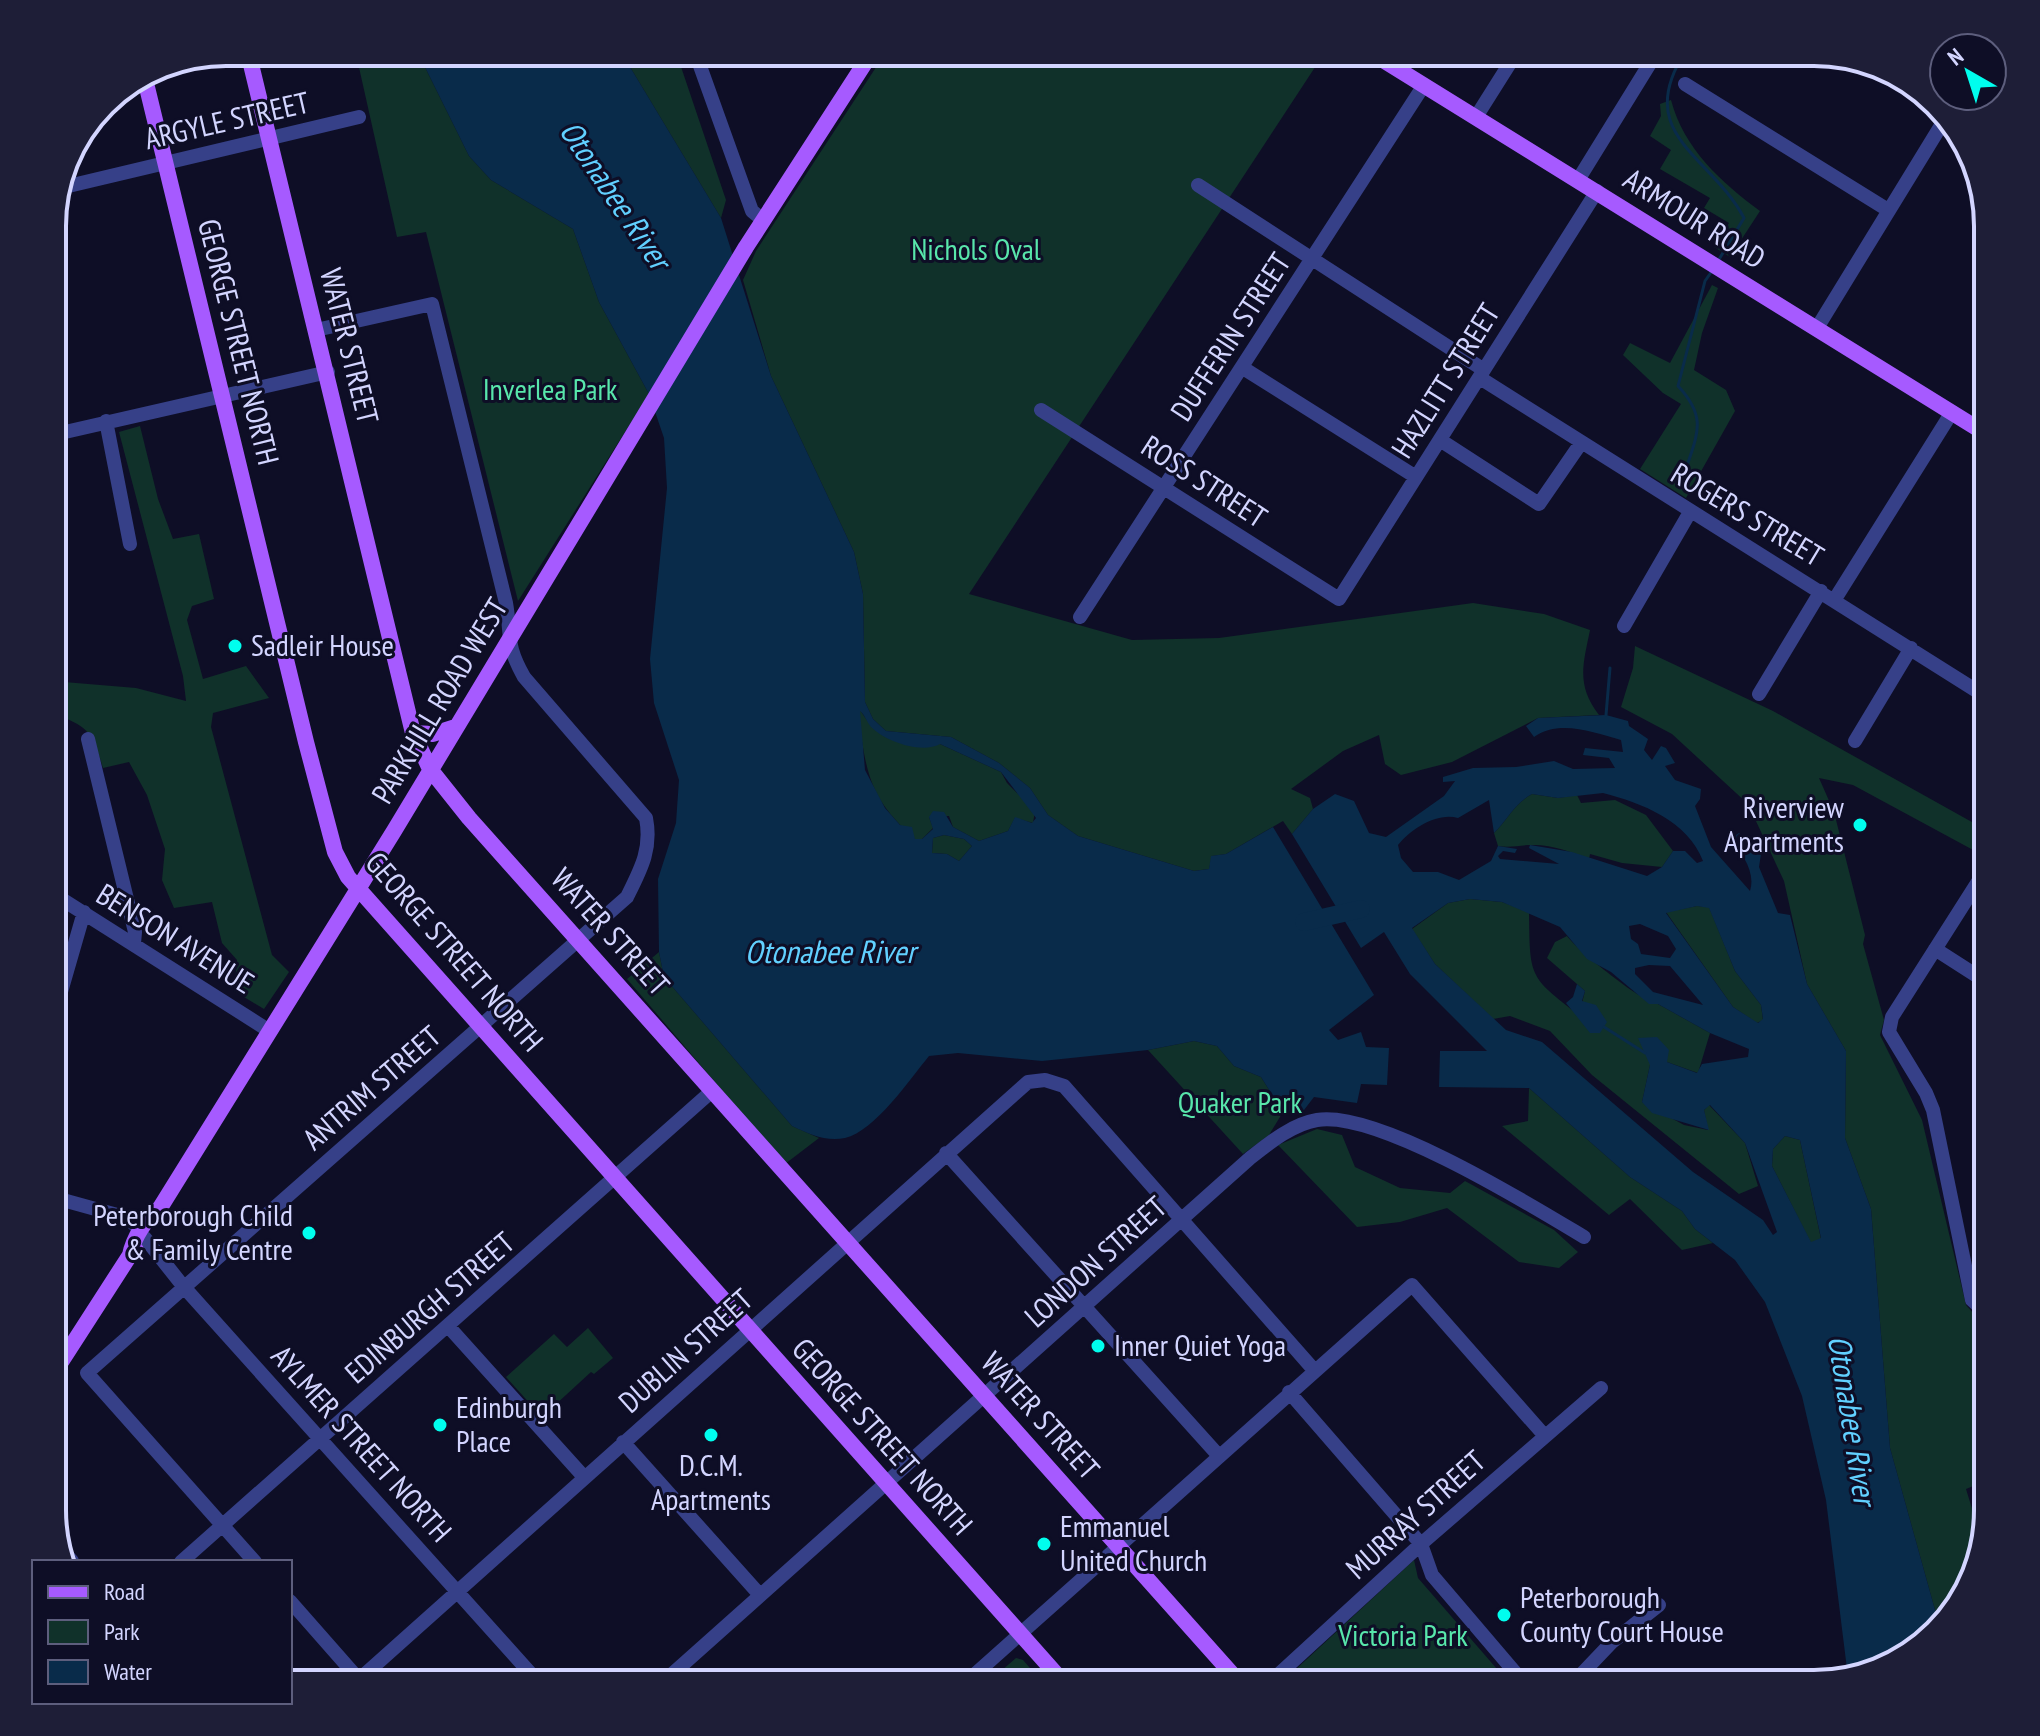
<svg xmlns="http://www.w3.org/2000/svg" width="2040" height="1736" font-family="'PT Sans Narrow',sans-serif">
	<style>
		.green { fill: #10312a }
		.water { fill: #092b4a; fill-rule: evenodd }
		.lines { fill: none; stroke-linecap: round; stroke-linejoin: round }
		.stream { stroke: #092b4a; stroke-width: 3 }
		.river { stroke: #092b4a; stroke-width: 18 }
		.minor { stroke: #364088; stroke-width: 14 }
		.major { stroke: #a65aff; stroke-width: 16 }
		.poi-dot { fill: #00feee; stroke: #0e0e26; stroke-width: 3 }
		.labels { text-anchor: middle; stroke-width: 6; stroke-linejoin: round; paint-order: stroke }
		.street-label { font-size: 30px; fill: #d3d5ff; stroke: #0e0e26 }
		.park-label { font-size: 30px; fill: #58e6ab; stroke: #0e0e26 }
		.poi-label { font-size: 30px; fill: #d3d5ff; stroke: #0e0e26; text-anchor: start }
		.water-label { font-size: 32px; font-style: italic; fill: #61d0ff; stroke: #0e0e26 }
		.rim { fill: none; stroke: #d3d5ff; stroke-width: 4 }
	</style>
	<rect width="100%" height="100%" fill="#0e0e26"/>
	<path class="green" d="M360,52H413L422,61L469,156L491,180L573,229L599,302L649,394L518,601L426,232L397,237L356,54Z
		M621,52H676L726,200L721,218Z
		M886,52H1325L969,594L1132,640L1219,638L1473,603L1544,614L1590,630C1583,665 1576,685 1599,715L1538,718L1452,762L1401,775L1385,764L1379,735L1343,751L1291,789L1310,798L1313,809L1292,834L1283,821L1226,854L1212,856L1209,869L1194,871L1078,836L1048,815L1030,788L999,763L951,737L886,731L873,719L865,702L863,594L854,552L771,376L743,280L756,251Z
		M1671,100C1684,149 1721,182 1760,211L1730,257L1714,247L1729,223L1704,208L1710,198L1660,169L1671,150L1650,136L1661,116L1660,104Z
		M1712,285L1718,288L1702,333L1694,370L1726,390L1735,411L1686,498L1640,469L1681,404L1663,393L1623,355L1630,343L1670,363Z
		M140,426L158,499L173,539L199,534L214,599L192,606L187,620L203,679L246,666L269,698L213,713L211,727L272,955L289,972L264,1009L234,991L237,960L222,943L212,902L174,908L162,880L165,849L147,795L129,762L103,768C92,731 89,727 52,713V681L136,688L186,701L183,676L119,432Z
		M1635,646L1773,711L1988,831L1975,851L1853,785L1819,778L1834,812L1865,935L1863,944L1884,1020L1880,1035L1922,1120L1966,1305L1980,1321L1976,1340L1988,1361V1480L1966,1489L1982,1541L1975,1576L1940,1628L1890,1448L1871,1209L1845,1138L1846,1051L1807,984L1784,881L1748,804L1672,734L1621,707L1633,668Z
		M860,710L871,726L903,744H940L1001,772L1007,783L1035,811L1033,823L1015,818L1008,831L979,841L953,827L949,816L929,817L933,828L922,839H915C868,797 867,774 858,715Z
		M1532,794L1558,798L1577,795L1581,803L1615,800L1646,815L1673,851L1662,867L1622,863L1590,854L1589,859C1572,852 1550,844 1531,845C1519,845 1511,848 1498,846L1494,833C1508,819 1515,803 1532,794Z
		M944,835L964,839L972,846L959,861L947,854L932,853L933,838Z
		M1470,899L1502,902L1529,912C1530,977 1528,976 1579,1015L1585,991L1547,958L1555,942L1567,936C1577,950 1644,1004 1658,1004L1710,1033L1698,1073L1667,1062L1650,1065L1642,1102L1684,1125L1708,1130L1704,1110L1709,1105L1745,1143L1758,1186L1739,1194L1592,1075L1550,1031L1510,1016L1493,1019L1435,964L1412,929L1448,903Z
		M1697,906L1709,907L1735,971L1761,1005L1763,1020L1757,1023L1733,1007L1666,912Z
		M659,952L664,977L792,1126L819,1138L785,1164L627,979Z
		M1194,1041L1217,1046L1234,1066L1261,1077L1283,1112L1269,1135L1243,1154L1148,1050Z
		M1529,1088L1630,1177L1682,1211L1695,1229L1713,1243L1682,1250L1630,1199L1609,1215L1502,1126L1528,1121Z
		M1317,1129L1342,1135L1355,1167L1400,1188L1450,1193L1465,1181L1554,1230L1578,1252L1559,1268L1519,1262L1447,1208L1400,1222L1357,1227L1278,1145Z
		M1785,1136L1800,1140L1821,1239L1811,1243L1772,1166L1773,1149Z
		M588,1328L613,1358L594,1374L591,1372L542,1417L506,1377L554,1334L567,1347Z
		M1414,1560L1418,1578L1510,1684H1280Z
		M1016,1658L1023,1660L1044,1684H986Z"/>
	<path class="water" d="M413,52H621L721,218L771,376L854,552L863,594L865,702L873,719L886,731L951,737L999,763L1030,788L1048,815L1078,836L1194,871L1209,869L1211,856L1226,854L1273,827L1374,995L1329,1030L1338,1040L1361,1032L1366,1047L1389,1048L1387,1085L1361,1084L1357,1103L1314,1097L1304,1110L1283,1112L1261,1077L1234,1066L1217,1046L1194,1041L1148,1050L1042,1061L958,1053L929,1056C910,1079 875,1131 845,1138C826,1142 809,1134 792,1126L664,977L659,952L658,879L676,823L679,780L654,703L650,659L667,488L664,438L649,394L599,302L573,229L491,180L469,156L422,61ZM860,711C865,715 866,721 871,727C886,742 922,754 940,744L1001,772L1036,818L1032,823L1015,817L1008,831L979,841L953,827L944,812L933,811L929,817L933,829L922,839H915L912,827L900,825L885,808L865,770ZM944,835L964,839L972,846L959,861L947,854L932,853L933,838Z
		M1606,715L1628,721L1629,726L1648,739L1644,750L1652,760L1661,746L1666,748L1675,763L1665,766L1675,780L1701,789L1700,799L1695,806L1711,847L1750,891C1756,872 1742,853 1730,839L1739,833L1761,854L1759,867L1778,913L1790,915L1807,984L1846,1051L1845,1138L1871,1209L1890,1448L1940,1628L1881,1671L1848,1677L1826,1500L1802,1396L1765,1302L1735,1260L1695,1229L1682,1211L1630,1177L1529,1088L1439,1087L1440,1051H1487L1410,974L1384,932L1361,948L1292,834L1313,809L1335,794L1354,801L1369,833L1386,837L1444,796L1455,781L1443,782V777L1473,768L1516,767L1554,761L1573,769L1615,768L1609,758L1583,755L1585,748L1623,752L1621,740C1593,732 1559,719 1534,737L1526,726L1538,718ZM1603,793C1642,803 1688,821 1703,861L1697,863L1685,851H1673L1662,867L1647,876L1572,852L1530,845L1529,848L1559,864L1500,859L1498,856L1503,851L1515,853L1517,849L1498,846L1491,861L1459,880L1438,872H1413L1401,858L1398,845C1411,829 1437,812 1458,818L1489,800L1494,833C1508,819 1515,803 1532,794L1558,798ZM1470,899L1502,902L1560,927L1587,959L1611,972L1649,1004H1658L1710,1033L1749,1049L1748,1057L1702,1064L1697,1073L1667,1062L1669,1050L1657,1037L1638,1038L1650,1065L1642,1102L1652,1113L1709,1130L1704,1110L1710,1105L1745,1143L1777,1232L1773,1235L1763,1220L1693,1172L1542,1042L1506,1030L1435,964L1412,928L1448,903ZM1697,906L1709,908L1735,971L1761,1005L1763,1019L1758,1023L1733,1007L1666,913ZM1640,924L1668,936L1676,949L1670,958L1641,954L1638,944L1631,939L1629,926ZM1649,965L1670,966L1703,1005L1653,992L1635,974V968ZM1785,1136L1800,1140L1821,1238L1811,1242L1772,1166L1773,1149Z
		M1577,984L1585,991L1582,1001L1596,1005L1607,1022L1600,1033H1590L1566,1003L1573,997Z"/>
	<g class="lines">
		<path class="stream" d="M1685,52C1632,135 1711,155 1744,218L1718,261
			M1685,472C1697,434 1708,418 1678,386L1705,281L1712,271
			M1606,715L1610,668
			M1604,1027L1645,1053"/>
		<path class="river" d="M1304,922L1361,909"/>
		<path class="minor" d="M695,52L752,211L763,220
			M1685,84L1888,210
			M1476,117L1517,52
			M1578,180L1657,52
			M1198,185L1484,370
			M60,188L359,117
			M1817,328L1945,119
			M1243,368L1416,477
			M1480,378L1988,698
			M1041,410L1339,599L1597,191
			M106,421L130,544
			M1981,431L1988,420
			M52,435L328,372
			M1440,440L1539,504L1581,443
			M1835,599L1952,412
			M1080,617L1424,85
			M1624,626L1690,512
			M1759,694L1821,591
			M88,739L135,932L134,943
			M1855,741L1911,648
			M52,893L268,1030
			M1935,949L1988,983
			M52,1023L84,912
			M946,1153L1219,1456
			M52,1197L128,1218L141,1231
			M145,1238L183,1286L540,1684
			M1988,1315L1972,1300L1933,1110L1926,1093L1889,1032L1892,1017L1988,866
			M448,1326L584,1477
			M52,1344L68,1351
			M1289,1392L1421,1544L1432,1575L1525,1684
			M623,1442L760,1595
			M60,1548L72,1561
			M181,1562L712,1091
			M255,1562L87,1373L627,897C641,869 652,849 646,818L524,677C505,643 512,638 506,603L432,304L316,330
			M290,1601L363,1684
			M354,1684L1028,1082L1045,1080L1064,1086L1314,1370
			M661,1684L1249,1159C1268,1144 1292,1124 1317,1120C1377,1110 1529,1204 1584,1237
			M964,1684L1412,1285L1544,1435
			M1268,1684L1421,1544L1601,1388
			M1572,1684L1612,1642L1659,1605"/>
		<path class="major" d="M248,52L413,733L430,769L469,818L1241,1684
			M1370,52L1988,435
			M144,75L306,742L335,852L348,877L1065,1684
			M413,733L433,734L455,727
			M130,1255C133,1239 146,1217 160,1208L394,831L746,247L872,52
			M52,1376L130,1255L136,1250"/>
	</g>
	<g class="poi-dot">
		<circle cx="235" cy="646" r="8"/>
		<circle cx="1860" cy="825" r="8"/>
		<circle cx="309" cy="1233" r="8"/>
		<circle cx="1098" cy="1346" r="8"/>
		<circle cx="440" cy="1425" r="8"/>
		<circle cx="711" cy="1435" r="8"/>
		<circle cx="1044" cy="1544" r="8"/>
		<circle cx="1504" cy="1615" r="8"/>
	</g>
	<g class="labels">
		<g class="street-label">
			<text transform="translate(227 121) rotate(-13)" y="10">ARGYLE STREET</text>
			<text transform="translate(1694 219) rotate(32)" y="10">ARMOUR ROAD</text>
			<text transform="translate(1231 337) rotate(-57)" y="10">DUFFERIN STREET</text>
			<text transform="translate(238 342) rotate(76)" y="10">GEORGE STREET NORTH</text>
			<text transform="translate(349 346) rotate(76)" y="10">WATER STREET</text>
			<text transform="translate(1446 381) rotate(-58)" y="10">HAZLITT STREET</text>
			<text transform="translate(1204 482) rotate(33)" y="10">ROSS STREET</text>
			<text transform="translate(1747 515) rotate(31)" y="10">ROGERS STREET</text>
			<text transform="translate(440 701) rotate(-59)" y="10">PARKHILL ROAD WEST</text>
			<text transform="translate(610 932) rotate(48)" y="10">WATER STREET</text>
			<text transform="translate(175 939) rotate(32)" y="10">BENSON AVENUE</text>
			<text transform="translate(454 952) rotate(49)" y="10">GEORGE STREET NORTH</text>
			<text transform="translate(372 1088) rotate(-41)" y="10">ANTRIM STREET</text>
			<text transform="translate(1096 1262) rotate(-42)" y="10">LONDON STREET</text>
			<text transform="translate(430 1308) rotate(-41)" y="10">EDINBURGH STREET</text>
			<text transform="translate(686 1351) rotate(-42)" y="10">DUBLIN STREET</text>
			<text transform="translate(1040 1416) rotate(48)" y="10">WATER STREET</text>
			<text transform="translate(882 1437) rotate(48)" y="10">GEORGE STREET NORTH</text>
			<text transform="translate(361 1444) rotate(48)" y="10">AYLMER STREET NORTH</text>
			<text transform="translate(1416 1515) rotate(-42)" y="10">MURRAY STREET</text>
		</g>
		<g class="park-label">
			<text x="976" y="260">Nichols Oval</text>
			<text x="550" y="400">Inverlea Park</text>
			<text x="1240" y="1113">Quaker Park</text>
			<text x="1403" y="1646">Victoria Park</text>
		</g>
		<g class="poi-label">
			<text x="251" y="656">Sadleir House</text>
			<text x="1844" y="818" text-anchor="end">Riverview<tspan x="1844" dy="34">Apartments</tspan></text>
			<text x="293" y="1226" text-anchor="end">Peterborough Child<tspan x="293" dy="34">&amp; Family Centre</tspan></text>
			<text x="1114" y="1356">Inner Quiet Yoga</text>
			<text x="456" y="1418">Edinburgh<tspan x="456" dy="34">Place</tspan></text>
			<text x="711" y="1476" text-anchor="middle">D.C.M.<tspan x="711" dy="34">Apartments</tspan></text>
			<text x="1060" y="1537">Emmanuel<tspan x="1060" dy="34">United Church</tspan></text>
			<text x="1520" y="1608">Peterborough<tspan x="1520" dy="34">County Court House</tspan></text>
		</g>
		<g class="water-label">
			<text transform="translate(615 195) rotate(56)" y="11">Otonabee River</text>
			<text x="830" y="963">Otonabee River</text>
			<text transform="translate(1852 1420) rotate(81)" y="11">Otonabee River</text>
		</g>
	</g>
	<path d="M0 0H2040V1736H0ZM226 66H1814A160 160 0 0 1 1974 226V1510A160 160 0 0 1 1814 1670H226A160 160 0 0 1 66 1510V226A160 160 0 0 1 226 66Z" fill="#1e1e37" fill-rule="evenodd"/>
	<path class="rim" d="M226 66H1814A160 160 0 0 1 1974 226V1510A160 160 0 0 1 1814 1670H226A160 160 0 0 1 66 1510V226A160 160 0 0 1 226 66Z"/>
	<rect x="32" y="1560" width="260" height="144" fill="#0e0e26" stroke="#5d5e7d" stroke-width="2"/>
	<rect x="48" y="1586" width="40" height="12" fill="#a65aff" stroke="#5d5e7d" stroke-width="2"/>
	<text x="104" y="1600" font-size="24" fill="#d3d5ff">Road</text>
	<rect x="48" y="1620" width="40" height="24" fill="#10312a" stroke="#5d5e7d" stroke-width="2"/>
	<text x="104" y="1640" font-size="24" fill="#d3d5ff">Park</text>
	<rect x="48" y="1660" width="40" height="24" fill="#092b4a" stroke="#5d5e7d" stroke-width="2"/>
	<text x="104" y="1680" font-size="24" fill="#d3d5ff">Water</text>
	<g transform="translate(1968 72) rotate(321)"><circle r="38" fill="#0e0e26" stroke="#5d5e7d" stroke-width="2"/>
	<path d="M0-6L14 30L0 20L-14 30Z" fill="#00feee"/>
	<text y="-12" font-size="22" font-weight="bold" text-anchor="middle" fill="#d3d5ff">N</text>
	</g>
</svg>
